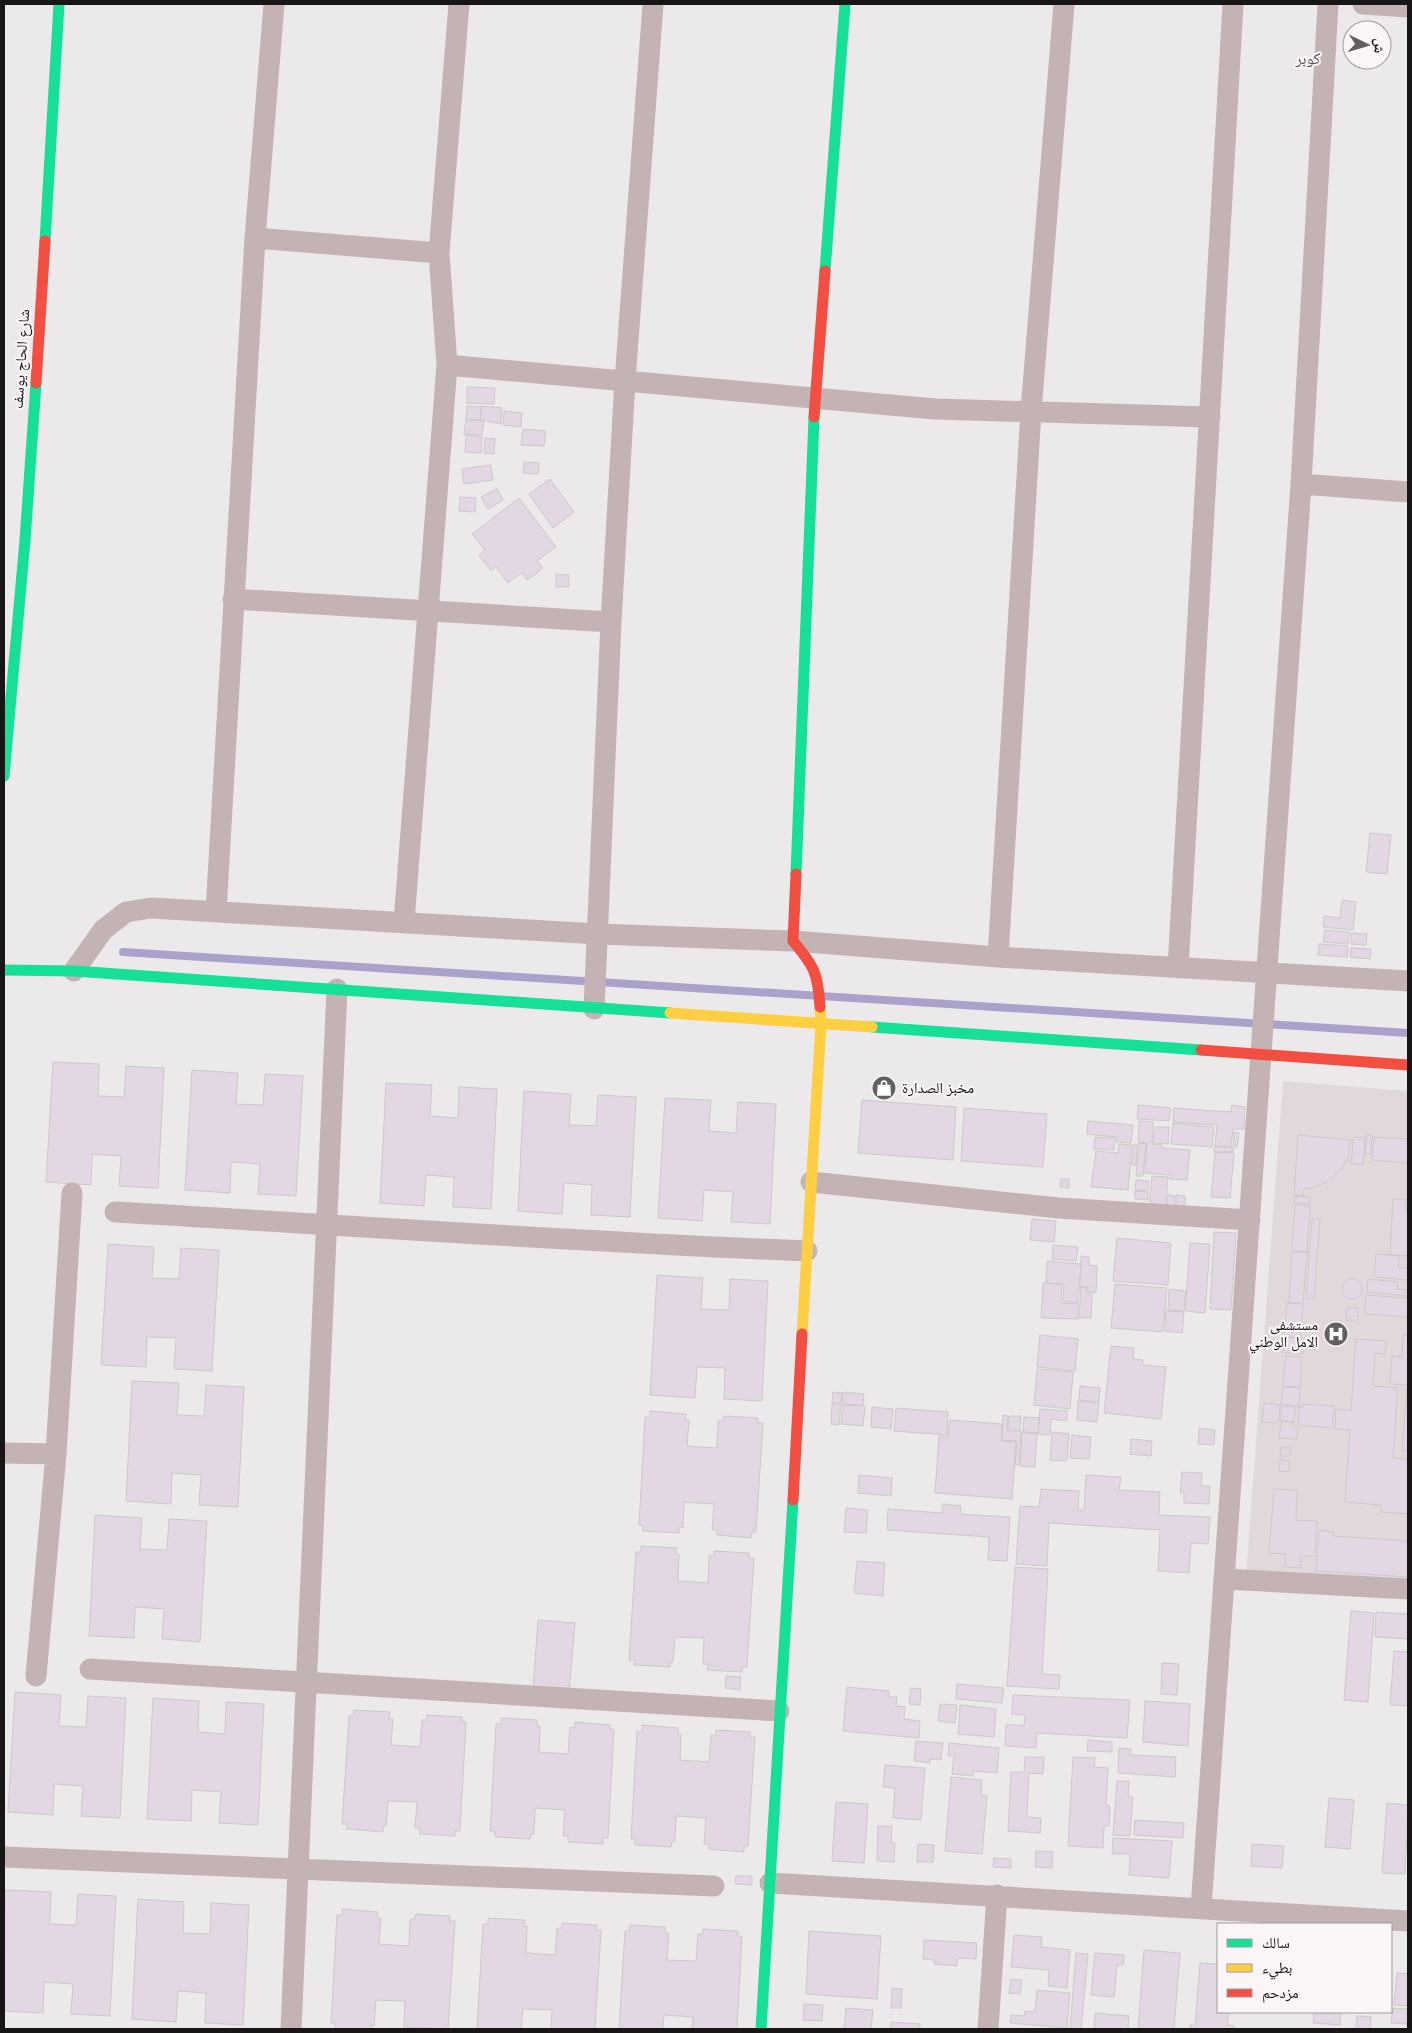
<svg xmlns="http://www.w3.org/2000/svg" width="1412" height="2033" font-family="Figtree,'Noto Naskh Arabic',sans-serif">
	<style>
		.built { fill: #e1d8dc }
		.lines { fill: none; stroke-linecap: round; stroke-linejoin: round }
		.stream { stroke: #aba1ca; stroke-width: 8 }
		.building { fill: #e2d7e2; stroke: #ccc9cb }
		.street { stroke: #c4b3b5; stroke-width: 21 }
		.fast { stroke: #16e098; stroke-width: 11 }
		.slow { stroke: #ffcf43; stroke-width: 11 }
		.jam { stroke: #f24e42; stroke-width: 11 }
		.labels { text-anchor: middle; stroke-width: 4; stroke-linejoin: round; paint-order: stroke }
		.street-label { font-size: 15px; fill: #171516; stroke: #fbf5f8 }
		.poi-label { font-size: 15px; fill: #171516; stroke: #fbf5f8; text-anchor: start }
		.neighbourhood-label { font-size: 16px; fill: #595456; stroke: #fbf5f8 }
	</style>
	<rect width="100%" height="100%" fill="#ece9ea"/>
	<path class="built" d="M1283,1081L1408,1091V1586L1246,1576Z"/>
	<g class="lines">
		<path class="stream" d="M123,952L1408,1033"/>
	</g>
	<path class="building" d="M467,387L495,388L494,404L467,403Z
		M467,406L481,407L480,420L466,419Z
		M481,406L502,408L501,424L481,420Z
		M504,411L522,413L521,427L503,425Z
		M466,420L484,421L482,435L464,434Z
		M523,429L546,431L544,446L521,445Z
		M466,435L482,437L481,453L465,452Z
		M485,438L495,439L494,454L484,453Z
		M524,462L539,463L538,474L523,473Z
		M491,465L493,480L464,484L462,469Z
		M550,479L574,512L553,528L529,494Z
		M497,489L503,500L488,509L481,497Z
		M460,497L476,498L475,512L459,511Z
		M519,498L556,547L537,561L543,568L533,576L527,580L522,573L508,583L496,567L491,571L479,555L485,550L472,534Z
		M556,574L569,575V587H556Z
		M1370,833L1391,835L1387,874L1366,872Z
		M1342,900L1356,902L1353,930L1323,927L1324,916L1340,918Z
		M1325,930L1349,932L1348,944L1323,942Z
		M1351,933L1367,934L1366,945L1351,944Z
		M1319,944L1348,946L1347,957L1318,955Z
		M1351,948L1371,949L1370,959L1350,957Z
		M53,1062L99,1064L98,1096L124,1097L126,1066L164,1068L158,1188L119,1186L121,1156L92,1154L91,1185L46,1182Z
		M192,1070L238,1073L236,1104L263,1105L265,1074L303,1076L296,1196L258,1194L260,1164L231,1162L230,1193L185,1190Z
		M386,1083L432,1085L430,1116L458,1118L459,1087L497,1089L491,1209L453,1207L454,1177L426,1175L424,1206L380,1203Z
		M524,1091L571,1094L569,1125L596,1126L598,1095L636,1097L630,1217L591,1215L592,1185L564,1183L562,1214L518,1211Z
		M665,1098L711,1100L709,1131L736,1133L738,1102L776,1104L770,1224L731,1222L733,1192L704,1190L702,1221L658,1218Z
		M862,1100L956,1107L953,1160L858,1153Z
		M1138,1105L1171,1108L1169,1121L1137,1119Z
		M1232,1105L1245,1107L1244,1129H1233L1231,1147L1215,1146L1217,1125L1173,1122L1174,1108L1231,1112Z
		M964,1108L1047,1114L1043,1167L961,1161Z
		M1088,1121L1133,1125L1131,1143L1116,1142L1117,1137L1087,1134Z
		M1139,1121L1153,1122L1152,1144L1162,1145V1148L1190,1150L1187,1180L1170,1179V1175L1145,1173L1147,1143L1138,1142Z
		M1173,1123L1214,1127L1212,1147L1171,1144Z
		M1155,1127H1169L1168,1144L1153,1143Z
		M1234,1132L1239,1133L1237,1147L1233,1146Z
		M1298,1135L1351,1140L1348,1159L1340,1170L1325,1183L1312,1188L1304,1189L1303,1195H1294Z
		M1367,1135H1372L1371,1154H1365Z
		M1095,1137L1115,1138L1114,1150L1094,1149Z
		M1354,1137L1365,1138L1363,1165L1351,1163Z
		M1374,1137L1408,1139V1163L1372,1160Z
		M1139,1143L1146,1144L1143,1176H1136Z
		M1119,1144L1132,1145L1128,1190L1091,1187L1096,1151L1118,1153Z
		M1134,1144H1137L1136,1165H1132Z
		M1215,1146L1234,1148L1233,1152H1214Z
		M1226,1152L1234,1153L1230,1198L1211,1197L1215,1153Z
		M1152,1176L1168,1177L1165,1210L1149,1209Z
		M1061,1179H1069V1188L1060,1187Z
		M1136,1180L1149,1181L1148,1191L1135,1190Z
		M1135,1191L1148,1192V1200L1135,1199Z
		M1167,1195L1175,1196L1174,1211L1167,1210Z
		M1176,1195L1185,1196V1206L1176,1205Z
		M1295,1196L1310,1197L1309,1204L1294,1203Z
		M1393,1199L1406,1200L1405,1209L1408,1210V1256L1390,1255Z
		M1295,1205L1310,1206L1307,1252L1292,1250Z
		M1032,1219L1056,1221L1054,1242L1030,1240Z
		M1312,1219H1320L1314,1299L1306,1298Z
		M1214,1232L1236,1233L1231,1310L1210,1309Z
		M1117,1238L1171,1243L1168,1285L1113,1281Z
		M1190,1243L1210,1244L1205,1313L1185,1311Z
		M108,1244L154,1247L152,1278L179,1279L181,1248L219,1250L212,1371L174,1369L176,1338L147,1337L146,1367L101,1365Z
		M1053,1245L1078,1247L1076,1261L1052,1259Z
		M1292,1252H1307L1303,1303H1289Z
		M1376,1254L1399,1256L1398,1268H1408V1280L1374,1277Z
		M1081,1256L1089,1257V1265L1097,1266L1096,1293L1088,1292V1287H1080Z
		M1047,1261L1081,1264L1078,1303L1063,1301L1064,1284L1046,1283Z
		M657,1275L703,1278L701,1309L729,1310L730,1279L768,1281L762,1401L724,1399L725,1368L697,1367L695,1398L650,1395Z
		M1342 1289a10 10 0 1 1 20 0a10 10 0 1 1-20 0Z
		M1368,1279L1398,1282L1397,1289L1406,1290V1296L1367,1292Z
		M1043,1283L1062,1284L1061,1303L1078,1304V1319L1041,1318Z
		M1115,1284L1167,1288L1163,1332L1111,1328Z
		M1081,1287L1087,1288L1086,1294H1092L1091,1318H1079Z
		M1169,1289L1186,1291L1184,1311L1168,1310Z
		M1366,1295L1408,1298V1317L1365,1314Z
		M1287,1303L1303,1304L1300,1338L1284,1337Z
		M1347,1308H1358V1320H1346Z
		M1166,1311L1184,1312L1182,1333L1165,1331Z
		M1040,1335L1078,1339L1075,1371L1037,1367Z
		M1403,1335H1408V1385L1390,1384L1392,1356L1402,1357Z
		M1284,1337L1303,1339L1302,1354L1283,1352Z
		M1356,1339L1386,1341L1385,1354L1375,1353L1373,1386L1398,1388L1393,1458L1408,1459V1514L1381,1512V1505L1345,1502L1350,1430L1335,1429L1336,1409L1351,1411Z
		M1111,1346L1134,1348L1133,1359L1143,1360L1142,1365L1166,1367L1161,1419L1104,1413Z
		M1286,1356L1302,1357L1300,1387L1283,1386Z
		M1037,1369L1073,1372L1070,1409L1034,1405Z
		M132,1381L179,1383L177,1415L204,1416L206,1385L244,1387L238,1507L199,1505L201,1475L172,1473L171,1504L126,1501Z
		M1080,1386L1100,1388L1099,1402L1079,1400Z
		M1407,1386H1408V1451H1402Z
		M1283,1387L1300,1388L1299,1406L1281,1404Z
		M833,1392L842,1393L841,1403H832Z
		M843,1392L864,1394L863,1405L842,1404Z
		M1078,1401L1099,1403L1097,1422L1077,1420Z
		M1264,1403L1280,1405L1278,1423L1262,1422Z
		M832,1404H841L839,1425L831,1424Z
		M1303,1404L1334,1406L1332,1428L1298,1425L1299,1407H1302Z
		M843,1405L865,1406L863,1426L841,1424Z
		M1282,1406L1295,1407L1294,1422L1280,1420Z
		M872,1407L893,1409L891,1429L871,1427Z
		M896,1408L948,1412L947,1435L894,1431Z
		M1040,1409L1067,1411V1421L1051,1419L1050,1435L1038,1434Z
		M650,1411L686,1414L685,1420H689L687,1446L717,1448L718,1421H723L724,1416L758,1418V1423H763L756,1532H752L751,1538L717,1535V1530H712L714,1504L684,1502L683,1528L679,1527V1533L643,1531V1526L639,1525L645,1417L650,1418Z
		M1003,1415L1008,1416L1007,1431H1021L1019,1465H1015L1017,1441L1002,1440Z
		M1009,1416H1021L1020,1430L1008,1429Z
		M1024,1417L1039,1418L1038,1433L1023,1432Z
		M950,1420L1002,1424L1001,1441L1016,1442L1012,1499L935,1493L939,1436L948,1437Z
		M1281,1422H1293V1427H1298L1297,1439L1279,1438Z
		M1199,1428L1215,1430L1214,1445L1198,1444Z
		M1022,1432L1037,1434L1035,1467L1020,1466Z
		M1052,1432L1069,1434L1067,1461L1050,1460Z
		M1072,1435L1091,1437L1089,1459L1070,1458Z
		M1131,1439L1152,1441L1151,1456L1130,1454Z
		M1281,1447L1290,1448V1456H1280Z
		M1280,1460L1290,1461L1289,1472L1279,1471Z
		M1182,1472L1202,1473L1201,1486H1210L1209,1504L1184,1503V1493H1180Z
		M859,1475L892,1478L891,1496L858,1493Z
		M1086,1475L1121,1477L1119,1490L1160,1492L1159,1515L1210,1517L1208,1544L1191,1543L1189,1573L1158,1571L1160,1530L1049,1523L1047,1566L1016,1564L1020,1506L1039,1507L1041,1489L1079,1491L1078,1510H1084Z
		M1274,1489L1297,1490L1296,1520L1317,1521L1315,1556H1301V1568L1285,1567L1286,1554L1269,1553Z
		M943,1504L961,1506L960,1514L1010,1517L1007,1561L988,1560L989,1537L887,1530L888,1509L942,1513Z
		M846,1508L868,1510L866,1533L844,1532Z
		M95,1515L142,1518L140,1549L167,1550L169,1519L207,1521L200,1642L162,1639L164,1609L135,1607L134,1638L89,1636Z
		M1319,1530L1334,1532L1333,1536L1408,1541V1577L1316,1571Z
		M641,1546L677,1548L676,1554H679L678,1581L708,1583L709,1555L714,1556V1551L749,1553V1558H754L747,1667H742V1672L707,1670L708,1664H703L704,1638L675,1637L673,1662H670V1667L634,1665V1660H629L636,1552H641Z
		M857,1561L885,1563L883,1596L854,1593Z
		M1015,1567L1048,1569L1042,1674L1060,1675L1059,1689L1007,1686Z
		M1351,1611L1374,1613L1368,1702L1344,1700Z
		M1376,1612L1408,1614V1639L1375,1637Z
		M538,1620L575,1623L569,1692L533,1690Z
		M1394,1651L1408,1652V1706L1390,1705Z
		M1162,1663L1179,1664L1177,1695L1161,1694Z
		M726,1676L741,1677L740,1690L725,1688Z
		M957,1684L1004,1688L1002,1703L956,1699Z
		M847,1687L889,1691V1697H897L896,1706L905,1707L904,1719L920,1721L919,1738L843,1731Z
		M911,1688L921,1689L920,1705L909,1704Z
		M15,1692L61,1695L59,1726L86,1727L88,1696L126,1698L120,1818L81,1816L83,1786L54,1784L53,1815L8,1812Z
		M1013,1695L1130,1700L1127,1738L1037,1733L1036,1748L1005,1746L1006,1724L1024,1726L1025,1715L1012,1714Z
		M153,1698L199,1701L198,1732L225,1734L226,1702L264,1704L258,1825L219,1823L221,1792L192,1790L191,1821L147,1819Z
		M1145,1701L1190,1704L1188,1746L1143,1742Z
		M940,1704L957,1705L955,1723L938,1721Z
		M960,1705L996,1709L994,1737L958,1734Z
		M354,1710L390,1712L389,1719H393L391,1745L420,1747L422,1720H427V1715L462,1717V1722H466L460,1831H455V1836L420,1834V1829L415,1828L417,1802L388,1801L386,1826H383V1832L347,1829V1824H342L349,1716H353Z
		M501,1718L537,1720V1726H540L539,1752L568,1754L570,1727L575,1728V1722L610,1725V1729L614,1730L608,1838H603V1844L568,1842V1836H563L565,1810L535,1808L534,1834H531L530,1839L495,1837V1832L490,1831L496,1724H501Z
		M642,1725L678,1728V1734H681L680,1760L709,1762L711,1735H716V1730L750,1732V1737H755L748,1846H744V1852L709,1849V1844H704L706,1818L676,1816L675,1842L672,1841L671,1847L635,1845V1839H631L637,1731L642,1732Z
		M1088,1740L1112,1742V1752L1087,1751Z
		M916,1741L943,1743L941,1760L930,1759V1763L914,1761Z
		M949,1743L999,1748L997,1773L973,1771V1776L952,1774L954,1756H948Z
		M1119,1748L1131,1749L1130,1755L1176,1757L1175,1777L1118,1773Z
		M1025,1757H1044L1043,1774L1029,1773L1027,1817L1041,1818L1040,1833L1008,1831L1011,1772H1024Z
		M1073,1757L1095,1758L1094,1767L1108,1768L1106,1806H1110L1109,1826H1104L1103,1848L1068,1846Z
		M885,1765L925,1768L921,1820L893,1818L895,1788L883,1787Z
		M951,1777L982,1780L981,1795L987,1796L982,1854L945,1851Z
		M1117,1781H1129L1128,1796L1133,1797L1130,1836L1113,1835Z
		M1329,1798L1354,1800L1350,1849L1325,1847Z
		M836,1802L868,1804L864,1863L832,1861Z
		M1387,1803L1408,1805L1405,1874L1382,1873Z
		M1135,1820L1184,1823L1183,1838L1134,1835Z
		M878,1826H892L891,1843H895L894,1862L877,1861Z
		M1113,1838L1172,1841L1169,1878L1129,1875L1130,1854H1112Z
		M918,1844L934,1845L933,1862H917Z
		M1252,1844L1284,1846L1282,1868L1251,1866Z
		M1036,1851L1053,1852L1052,1868L1035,1867Z
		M994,1858L1011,1859V1868L993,1867Z
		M736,1876H752V1885L735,1884Z
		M5,1890L51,1892L50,1924L76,1925L78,1894L116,1896L110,2016L71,2014L73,1984L44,1982L43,2013L4,2011Z
		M138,1899L184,1902L183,1933L210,1934L211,1903L249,1905L243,2025L205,2023L206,1993L178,1991L176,2022L132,2019Z
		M342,1909L378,1912L377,1918H381L379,1944L409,1946L410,1919H415L416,1914L450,1916V1921H455L448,2029L404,2027L405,2001L376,2000L374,2026L371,2025V2029H335V2023H331L337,1915H342Z
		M488,1918L525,1920L524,1926H527L526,1953L555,1955L557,1928H562V1923L597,1925L596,1930H601L595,2029H551L552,2010L523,2009L521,2029H477L483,1924H488Z
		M630,1925L666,1927L665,1933H669L667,1960L696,1961L698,1934H703V1929L738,1931V1936L742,1937L737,2029H692L693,2017L664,2015L663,2029H619L625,1931H629Z
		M809,1931L881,1936L877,1999L806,1994Z
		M1014,1935L1042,1937L1041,1947L1070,1950L1067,1988L1048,1986L1049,1970L1011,1967Z
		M924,1940L977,1943L976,1959L957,1958V1966L934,1964V1960L923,1959Z
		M1144,1950L1180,1953L1174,2029H1138Z
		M1076,1953L1088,1954L1081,2029H1070Z
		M1095,1953L1124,1955L1123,1965H1117L1114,1997L1091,1995Z
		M1200,1963L1218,1964V2012H1229L1227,2025L1234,2026V2029H1190V2025L1195,2026Z
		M1397,1973L1408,1974V2006L1394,2005Z
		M1011,1979L1022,1980L1020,1994L1009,1993Z
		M892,1988L902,1989L901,2008H891Z
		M1037,1990L1070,1993L1067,2028L1010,2023L1011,2015L1024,2016L1025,2011L1035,2012Z
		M804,2004L823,2005L822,2021L803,2020Z
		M846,2008L873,2010L871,2029H844Z
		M1393,2008L1408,2009V2024L1391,2023Z
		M1314,2012H1341L1340,2025L1313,2023Z
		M1095,2013L1129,2016L1128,2029H1094Z
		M1357,2016L1371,2017L1370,2029H1356Z
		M891,2022L920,2024V2029H891Z"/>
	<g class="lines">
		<path class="street" d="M1363,4L1408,7
			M255,238L439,253
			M447,365L935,409L1210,417
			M1301,484L1408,492
			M233,599L611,622
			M216,912L255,238L274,4
			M404,922L447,365L439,253L459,4
			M998,957L1031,411L1064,4
			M1178,968L1233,4
			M74,971L103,930L126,912L151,908L598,934L793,941L998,957L1408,981
			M594,1009L611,622L625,381L653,4
			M811,1182L1059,1208L1250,1220
			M115,1212C346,1225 576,1242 807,1251
			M4,1453L56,1454
			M1224,1579L1408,1589
			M90,1669L779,1711
			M36,1676L56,1454L72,1193
			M4,1857L714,1886
			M770,1883L1408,1921
			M1201,1908L1301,484L1328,4
			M291,2029L337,989
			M988,2029L997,1895"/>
		<path class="fast" d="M45,241L59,4
			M825,271L845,4
			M4,776L25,540L36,383
			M796,874L814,417
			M4,970L74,971L670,1013
			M872,1027L1201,1050
			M761,2029L793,1500"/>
		<path class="slow" d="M670,1013L872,1027
			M802,1334L821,1024L820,1007"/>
		<path class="jam" d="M36,383L45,241
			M814,417L825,271
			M796,874L793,941C814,966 818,973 820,1007
			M1201,1050L1408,1065
			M793,1500L802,1334"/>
	</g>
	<defs>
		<symbol id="shop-disc" viewBox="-11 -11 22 22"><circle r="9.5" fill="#625f60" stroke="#fbf5f8"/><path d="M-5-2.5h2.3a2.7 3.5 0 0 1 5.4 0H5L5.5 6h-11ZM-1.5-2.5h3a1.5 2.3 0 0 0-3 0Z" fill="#fff"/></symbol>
		<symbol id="hospital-disc" viewBox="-11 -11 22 22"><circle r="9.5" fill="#625f60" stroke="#fbf5f8"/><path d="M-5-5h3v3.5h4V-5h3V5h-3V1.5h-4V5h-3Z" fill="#fff"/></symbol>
	</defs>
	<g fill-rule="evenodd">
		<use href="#shop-disc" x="870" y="1074" width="28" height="28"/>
		<use href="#hospital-disc" x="1322" y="1320" width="28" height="28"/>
	</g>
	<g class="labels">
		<g class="street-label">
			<text transform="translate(21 359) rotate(-86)" y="5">شارع الحاج يوسف</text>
		</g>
		<g class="poi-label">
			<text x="902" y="1093">مخبز الصدارة</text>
			<text x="1318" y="1330" text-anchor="end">مستشفى<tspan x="1318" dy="17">الامل الوطني</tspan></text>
		</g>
		<g class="neighbourhood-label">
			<text x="1308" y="64">كوبر</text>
		</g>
	</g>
	<rect width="1412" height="2033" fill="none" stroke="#171516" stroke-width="10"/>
	<rect x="1217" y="1923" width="175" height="90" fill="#fbf5f8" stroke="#a09b9e"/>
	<rect x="1227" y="1939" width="25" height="8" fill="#16e098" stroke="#a09b9e"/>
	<text x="1262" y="1948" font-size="15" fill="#171516">سالك</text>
	<rect x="1227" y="1964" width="25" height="8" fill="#ffcf43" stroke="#a09b9e"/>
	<text x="1262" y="1973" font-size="15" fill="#171516">بطيء</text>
	<rect x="1227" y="1989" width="25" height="8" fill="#f24e42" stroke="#a09b9e"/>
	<text x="1262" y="1998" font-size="15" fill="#171516">مزدحم</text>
	<g transform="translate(1367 45) rotate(95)"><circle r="24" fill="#fbf5f8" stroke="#a09b9e"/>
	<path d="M0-4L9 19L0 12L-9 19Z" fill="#625f60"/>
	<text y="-8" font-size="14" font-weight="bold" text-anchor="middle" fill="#171516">ش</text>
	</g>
</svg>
